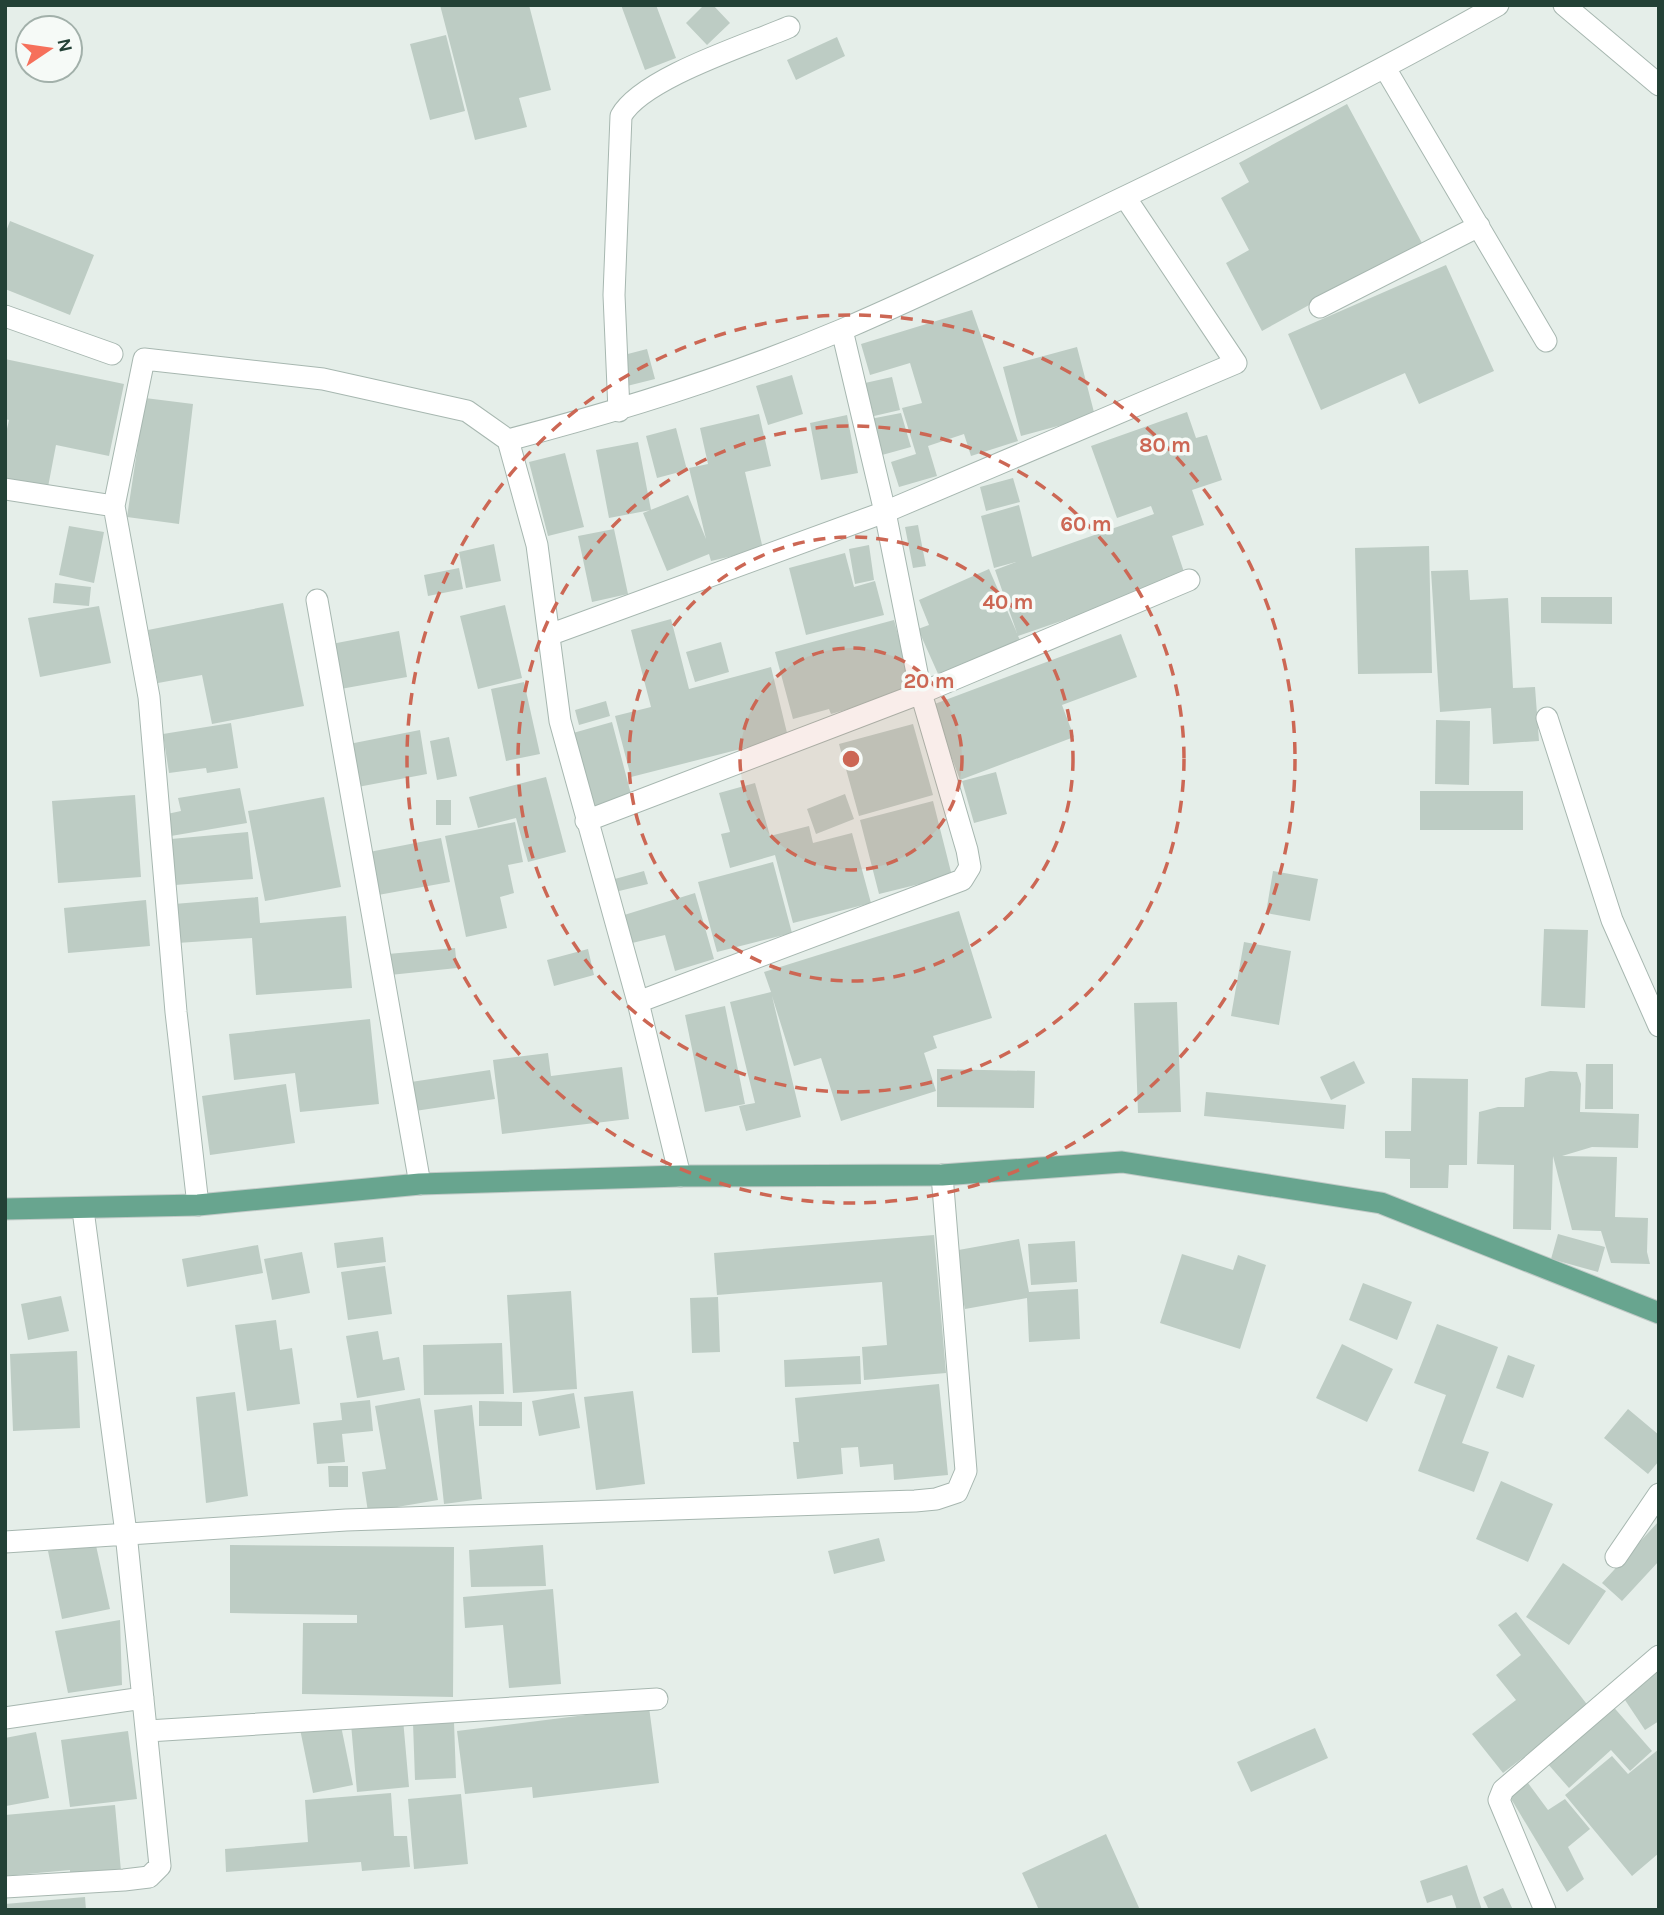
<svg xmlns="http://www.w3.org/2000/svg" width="1664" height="1915" font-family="Karla,sans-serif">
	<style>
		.building { fill: #bdccc4 }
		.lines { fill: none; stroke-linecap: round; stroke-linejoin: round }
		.minor-casing { stroke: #a7b7b0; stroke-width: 23 }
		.major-casing { stroke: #c1cac7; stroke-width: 23 }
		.minor { stroke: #fff; stroke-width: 21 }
		.major { stroke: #68a58f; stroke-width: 21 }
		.ring { fill: none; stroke: #cc6754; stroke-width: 3.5; stroke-dasharray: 12 9 }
		.centre { fill: #cc6754; stroke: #f6faf7; stroke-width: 3.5 }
		.ring-label { font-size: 21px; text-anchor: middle; font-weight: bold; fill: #cc6754; stroke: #f6faf7; stroke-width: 7; stroke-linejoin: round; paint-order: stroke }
	</style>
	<rect width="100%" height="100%" fill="#e5eee9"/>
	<path class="building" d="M440,5H529L551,90L519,98L527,127L475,140Z
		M621,5H656L676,58L645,70Z
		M704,5H713L730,23L707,45L686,23Z
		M446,35L465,111L430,120L410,44Z
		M837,37L845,56L796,80L787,60Z
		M1347,104L1422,243L1262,331L1226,263L1249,250L1221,198L1249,182L1239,163Z
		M10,221L94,255L70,315L5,289V234Z
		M1446,265L1494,371L1419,404L1405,373L1321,410L1288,334Z
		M972,310L1018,441L971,456L964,434L928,446L937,476L899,487L891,462L916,454L902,408L922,403L910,363L870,375L861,344Z
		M1077,347L1095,416L1021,436L1003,367Z
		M647,349L655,379L627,386L620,356Z
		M5,359L124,384L109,456L56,445L48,487L5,479V438L9,420L5,419Z
		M792,375L803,414L768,425L756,386Z
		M892,377L900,410L874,416L865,383Z
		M145,398L193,404L179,524L127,517Z
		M1187,412L1196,438L1207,435L1222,480L1192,490L1204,525L1172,536L1186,578L1018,636L1020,640L939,676L918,629L929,625L919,600L989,569L1017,633L995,570L1016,562L994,568L981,516L1019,505L1032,557L1154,514L1151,506L1117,518L1091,446Z
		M901,413L911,447L882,455L870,419Z
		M759,414L771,466L745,472L763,549L711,561L709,554L667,571L643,513L688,495L706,539L689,468L708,464L700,428Z
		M847,415L858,473L821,480L810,423Z
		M676,428L687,470L657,478L646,436Z
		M638,442L651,510L609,518L596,450Z
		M565,453L584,527L548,536L529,462Z
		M1013,478L1020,502L986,511L980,487Z
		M918,525L926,566L913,568L905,527Z
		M69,526L104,532L94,583L59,575Z
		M614,529L628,594L592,602L578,536Z
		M494,544L501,581L466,588L459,552Z
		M869,545L874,580L855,584L849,549Z
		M1429,546L1432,673L1358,674L1355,548Z
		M845,553L854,587L875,581L884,615L806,635L789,568Z
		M459,568L463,589L428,596L424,575Z
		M1468,570L1470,600L1508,598L1513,688L1535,687L1539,741L1493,744L1491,708L1440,712L1431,571Z
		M55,583L91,587L89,606L53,603Z
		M1541,597H1612V624L1541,623Z
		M283,603L304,706L212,724L202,675L158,683L148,630Z
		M505,605L522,678L478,689L460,616Z
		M99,606L111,663L40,677L28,618Z
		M671,619L689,689L771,667L788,737L631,777L615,716L651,707L631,630Z
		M894,620L913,691L831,714L829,709L793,719L775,652Z
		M399,631L407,677L324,692L316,647Z
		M1121,634L1137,677L1062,705L1074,737L960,780L932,705Z
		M721,642L729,672L695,682L686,652Z
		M524,682L540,754L506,761L491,689Z
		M606,701L610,716L579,725L575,710Z
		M1436,720L1470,721L1469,785L1435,784Z
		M612,722L632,798L586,810L566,735Z
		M231,723L238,768L207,773L206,768L169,773L163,734Z
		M913,724L933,795L859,816L839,744Z
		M420,730L427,774L347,789L339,746Z
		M449,737L457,776L437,780L430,741Z
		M996,772L1007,814L974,823L962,781Z
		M546,777L566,852L528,862L516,818L478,828L469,797Z
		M755,783L770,836L809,826L813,843L852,833L871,903L793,923L775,855L730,868L721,834L730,832L719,793Z
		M240,788L247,823L171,836L167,814L181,811L178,798Z
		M1420,791H1523V830H1420Z
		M845,794L854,819L816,834L807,809Z
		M135,795L141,877L58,883L52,801Z
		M324,797L341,887L265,901L248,811Z
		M436,800H451V825H436Z
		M933,801L952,876L879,894L860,820Z
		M515,822L523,862L508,865L514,893L500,897L507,928L466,937L445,836Z
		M248,832L253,879L175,885L171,839Z
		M441,838L450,882L367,897L359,854Z
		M773,862L792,933L717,952L698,882Z
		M644,871L648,884L615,892L611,880Z
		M1273,871L1318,879L1310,921L1266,913Z
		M695,893L714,959L675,971L665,935L628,944L621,916Z
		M258,897L260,923L346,916L352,988L256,995L252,938L177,943L174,904Z
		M146,900L150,946L68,953L64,908Z
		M959,911L992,1018L933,1036L937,1048L924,1053L936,1091L841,1121L821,1058L794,1066L772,996L801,1117L746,1131L739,1106L755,1103L730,1002L771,992L764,972Z
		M1544,929L1588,930L1585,1008L1541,1006Z
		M1244,942L1291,951L1279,1025L1231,1016Z
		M455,948L457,968L390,975L388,954Z
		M588,949L594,975L554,986L547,960Z
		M1177,1002L1181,1112L1138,1113L1134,1003Z
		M725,1006L745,1104L705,1112L685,1015Z
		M370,1019L379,1104L300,1112L295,1073L234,1080L229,1034Z
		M548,1053L551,1076L622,1067L629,1119L502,1134L493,1060Z
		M1354,1061L1365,1083L1331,1100L1320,1077Z
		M1586,1064H1613V1109H1585Z
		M937,1069L1035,1071L1034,1108L937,1107Z
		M490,1070L495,1099L415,1111L411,1082Z
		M1550,1071L1577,1072L1581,1084L1580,1112L1639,1114L1638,1148L1592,1147L1562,1156L1617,1157L1615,1217L1648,1218L1647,1252L1650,1264L1611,1263L1601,1231L1572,1230L1553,1156L1551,1230L1513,1229L1514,1165L1477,1164L1479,1112L1498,1107H1524L1525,1078Z
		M1412,1078L1468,1079L1467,1165H1449L1448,1188H1410V1159L1385,1158V1131H1411Z
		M286,1084L295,1143L210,1155L202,1096Z
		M1206,1092L1346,1105L1344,1129L1204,1116Z
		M1558,1234L1605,1247L1598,1272L1551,1259Z
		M934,1235L946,1373L864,1380L862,1347L887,1345L882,1282L717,1295L714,1253Z
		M383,1237L386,1262L337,1268L334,1243Z
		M1019,1239L1029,1292L1078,1289L1080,1339L1029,1342L1027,1298L965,1309L953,1251Z
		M1075,1241L1077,1282L1031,1285L1028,1244Z
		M258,1245L263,1273L187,1287L182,1259Z
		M302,1252L310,1293L272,1300L264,1259Z
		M1182,1254L1233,1270L1238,1255L1266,1265L1240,1349L1160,1323Z
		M385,1266L392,1314L348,1320L341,1272Z
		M1363,1283L1412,1302L1397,1340L1349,1320Z
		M571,1291L577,1389L513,1393L507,1295Z
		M61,1296L69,1331L28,1340L21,1304Z
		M718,1297L720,1352L692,1353L690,1298Z
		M276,1320L280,1350L292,1348L300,1404L247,1411L235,1325Z
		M1437,1324L1498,1347L1462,1443L1489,1452L1474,1492L1418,1471L1446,1395L1414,1383Z
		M378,1331L383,1360L399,1357L405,1390L357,1398L346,1336Z
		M502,1343L504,1394L424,1395L423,1345Z
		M1342,1344L1393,1369L1367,1422L1316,1398Z
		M77,1351L80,1428L13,1431L10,1354Z
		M1508,1355L1535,1365L1523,1398L1496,1388Z
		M860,1356L861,1384L785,1387L784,1360Z
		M939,1384L948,1475L894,1480L893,1464L860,1467L858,1447L841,1448L843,1474L797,1479L793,1442H799L795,1398Z
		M633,1391L645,1484L596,1490L584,1397Z
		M235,1392L248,1496L206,1503L196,1397Z
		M574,1393L580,1428L539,1436L532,1401Z
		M420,1398L438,1500L368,1512L362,1472L386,1469L375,1406Z
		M370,1400L373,1431L342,1434L345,1462L317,1464L313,1423L342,1420L340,1403Z
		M479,1401L522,1402V1426H479Z
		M472,1405L482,1499L444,1504L434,1410Z
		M1628,1409L1659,1435V1461L1648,1474L1604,1438Z
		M328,1466H348V1487H329Z
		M1501,1481L1553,1504L1528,1562L1476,1539Z
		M1659,1521V1561L1622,1601L1602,1583Z
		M879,1538L885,1561L834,1574L828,1551Z
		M95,1541L110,1609L62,1619L48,1551Z
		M230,1545L454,1547L453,1697L302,1694L303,1623H357V1615L230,1613Z
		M543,1545L546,1586L471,1587L469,1550Z
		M1563,1563L1606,1591L1569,1645L1526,1617Z
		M553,1589L561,1684L509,1688L503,1625L465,1628L463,1597Z
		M1516,1612L1589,1707L1503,1773L1472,1734L1516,1700L1496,1675L1521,1655L1498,1625Z
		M120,1620L122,1685L68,1693L55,1631Z
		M1659,1669V1721L1645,1730L1621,1694Z
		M1610,1703L1652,1751L1630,1771L1611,1750L1569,1788L1547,1763Z
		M649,1707L659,1783L533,1798L532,1787L465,1794L457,1731Z
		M403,1719L409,1787L357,1792L351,1724Z
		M340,1721L353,1785L313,1793L300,1729Z
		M454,1722L456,1778L415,1780L413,1723Z
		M1315,1728L1328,1758L1251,1792L1237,1762Z
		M128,1731L137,1799L70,1807L61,1740Z
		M36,1732L49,1798L6,1806L5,1738Z
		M1659,1749V1853L1632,1876L1565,1795L1612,1756L1628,1774Z
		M1528,1783L1548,1810L1565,1799L1590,1829L1568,1847L1584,1879L1567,1892L1510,1797Z
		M391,1793L394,1836H407L410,1867L362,1871L361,1862L226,1872L225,1849L308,1842L305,1800Z
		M461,1794L468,1864L414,1869L408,1799Z
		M115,1805L121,1871L70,1875V1870L5,1876V1815Z
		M1106,1834L1140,1910H1039L1022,1873Z
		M1467,1865L1482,1910H1457L1452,1895L1427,1903L1420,1881Z
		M1503,1888L1513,1910H1489L1483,1897Z
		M85,1897L86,1910H5V1904Z"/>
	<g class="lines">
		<defs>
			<path id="minor" d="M1564,5L1659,85
				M1385,68L1546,341
				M1320,307L1479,226
				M5,316L112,354
				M619,411L614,295L621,116C642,78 747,45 789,27
				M5,489L114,506L149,697L176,1012L198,1205
				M114,506L144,359L323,379L467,411L508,440
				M317,600L420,1184
				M549,635L885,512L1236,363L1125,197
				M1547,718L1612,920L1659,1026
				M586,821L921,693L885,512L842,330
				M638,1002L962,880L970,867L967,850L921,693L1189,580
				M680,1176L638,1002L560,721L537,545L508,440C623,410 735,375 844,329C934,290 1022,247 1110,204C1241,141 1371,77 1498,5
				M5,1542L346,1520L915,1501L936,1499L957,1492L966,1471L942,1175
				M1616,1557L1659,1494
				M5,1718L143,1698
				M148,1731L657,1699
				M5,1887L124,1880L149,1877L160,1866L126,1533L83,1210
				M1545,1910L1499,1800L1503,1790L1659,1656"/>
			<path id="major" d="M5,1209L198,1205L420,1184L680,1176L942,1175L1122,1162L1381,1203L1659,1313"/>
		</defs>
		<use href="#minor" class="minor-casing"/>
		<use href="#major" class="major-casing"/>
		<use href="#minor" class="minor"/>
		<use href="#major" class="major"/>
	</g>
	<circle cx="851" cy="759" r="111" fill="#cc6754" fill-opacity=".12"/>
	<g class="ring">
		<circle cx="851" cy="759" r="111"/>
		<circle cx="851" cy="759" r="222"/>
		<circle cx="851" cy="759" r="333"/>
		<circle cx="851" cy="759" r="444"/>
	</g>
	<circle cx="851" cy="759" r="10" class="centre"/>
	<g class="ring-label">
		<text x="1165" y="452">80 m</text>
		<text x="1086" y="531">60 m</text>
		<text x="1008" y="609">40 m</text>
		<text x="929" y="688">20 m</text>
	</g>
	<rect width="1664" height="1915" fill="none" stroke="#234136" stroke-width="14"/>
	<g transform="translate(49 49) rotate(77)"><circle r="33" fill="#f6faf7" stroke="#a2b0aa" stroke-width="2"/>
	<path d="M0-5L12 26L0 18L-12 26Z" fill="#f6705b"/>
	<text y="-10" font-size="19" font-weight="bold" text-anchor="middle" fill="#234136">N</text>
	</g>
</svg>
